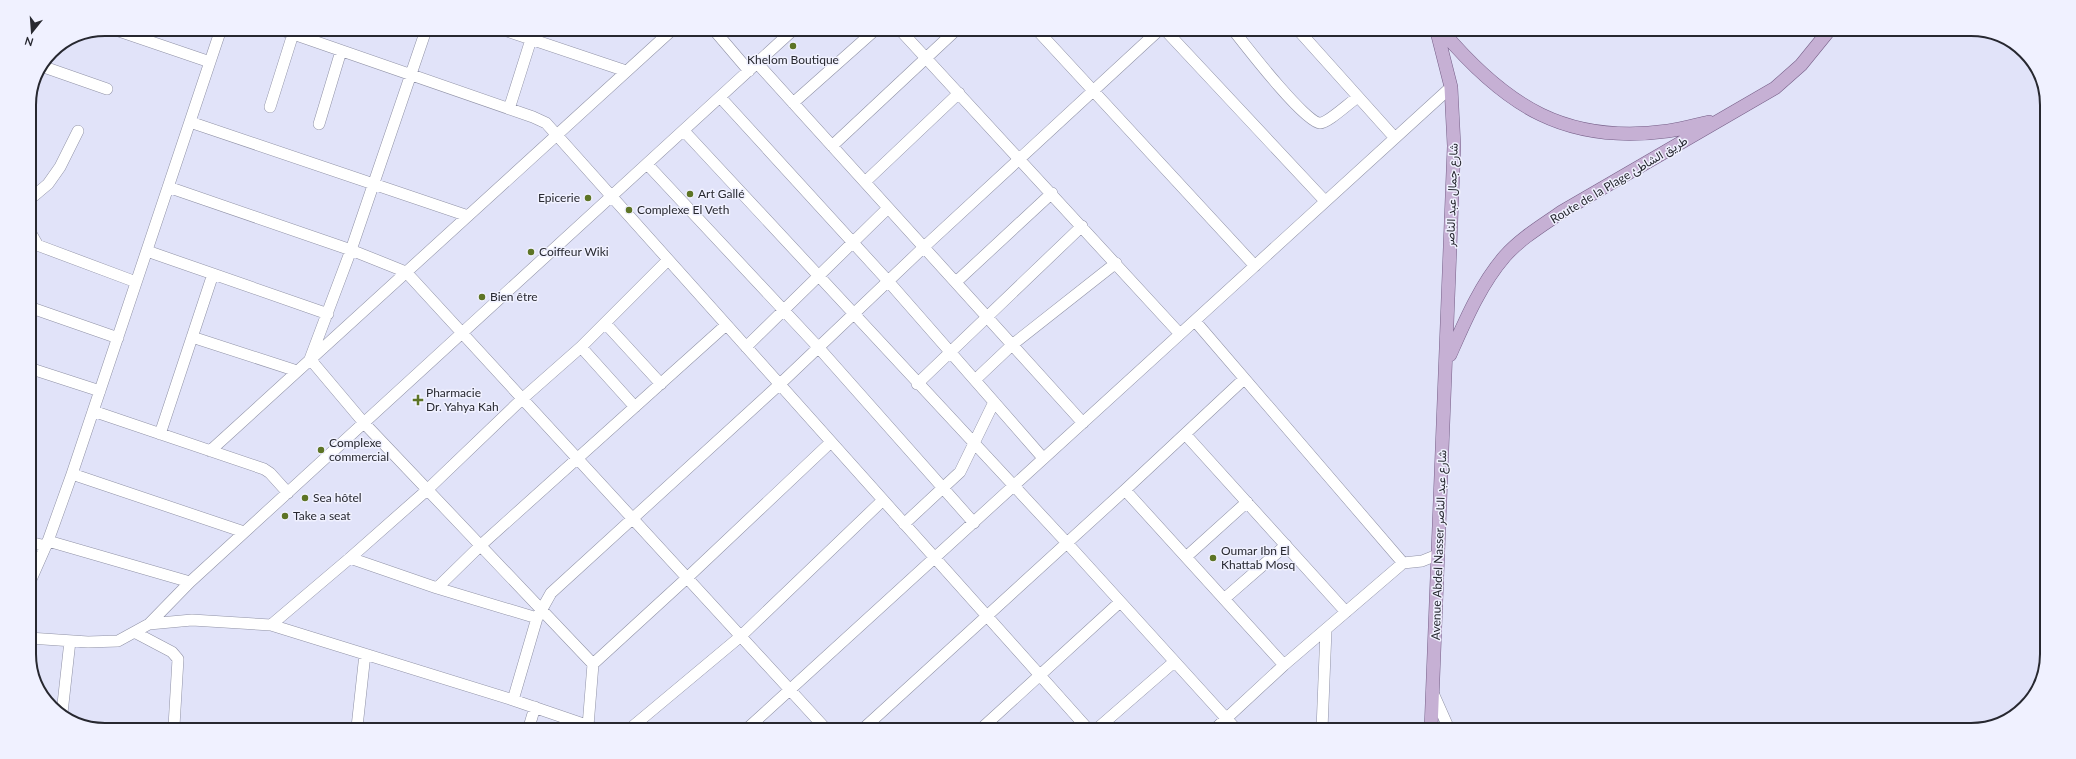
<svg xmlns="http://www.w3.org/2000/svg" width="2076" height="759" font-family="Lato,Vazirmatn,sans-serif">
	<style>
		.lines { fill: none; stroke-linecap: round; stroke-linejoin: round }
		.minor-casing { stroke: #9092a6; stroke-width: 12 }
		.major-casing { stroke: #765f88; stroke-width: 14 }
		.minor { stroke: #fff; stroke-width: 11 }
		.major { stroke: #c6b0d4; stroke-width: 13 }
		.poi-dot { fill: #5d7425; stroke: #f0f1ff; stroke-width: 1.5 }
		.labels { text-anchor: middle; stroke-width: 3; stroke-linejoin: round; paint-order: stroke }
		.poi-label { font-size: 12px; fill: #272830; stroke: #f0f1ff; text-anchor: start }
		.street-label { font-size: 12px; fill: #272830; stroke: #f0f1ff }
		.rim { fill: none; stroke: #272830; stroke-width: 2 }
	</style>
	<rect width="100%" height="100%" fill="#e1e3f9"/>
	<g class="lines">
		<defs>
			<path id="minor" d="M113,29L210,62
				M279,29L533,117L546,123L1087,728
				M426,30L351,250L310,359L364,423L593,664
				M504,30L626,71
				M714,30L749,71
				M901,31L1180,334
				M1038,31L1255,266
				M1166,31L1325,201
				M1234,31C1245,45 1306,124 1320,123C1328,123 1350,102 1358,97
				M1299,31L1395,138
				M757,63L1083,423
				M44,67L107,89
				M720,97L888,281L1043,458
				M793,103L874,31
				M270,107L293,34
				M509,109L534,30
				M190,122L468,216
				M319,124L341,51
				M684,131L1067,543L1235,728
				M832,146L955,31
				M647,164L818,347L974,523
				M865,182L959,93
				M168,187L351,250L406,272L825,728
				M29,200L48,184L60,167L78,131
				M29,230L37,244
				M29,242L136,282
				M147,251L328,314
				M956,282L1052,193
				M29,307L118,338
				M1195,321L1403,563
				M605,323L661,384
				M192,337L297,371
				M581,347L635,407
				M746,347L888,208
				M29,368L100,391
				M975,380L1012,345L1116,263
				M917,384L1082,226
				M93,411L264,469L270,473L288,493
				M160,434L213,274
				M1185,434L1346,612
				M210,451L672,30
				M72,474L244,532
				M1125,490L1284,665
				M904,524L960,472L994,402
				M48,541L190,582
				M29,542L46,546
				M1186,557L1247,502
				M350,558L437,588L537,618
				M29,584L48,541L72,474L221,29
				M437,588L481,545L726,325
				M1224,599L1286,545
				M149,624L192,620L271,625L513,700L592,727
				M271,625L350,558L427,490L522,399L581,347L668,260
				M136,633L172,652L178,659L174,726
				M29,638L88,642L118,641L149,624L190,582L793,30
				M1433,693L1449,729
				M513,700L537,618L551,593L780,384L924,247L1158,31
				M62,713L70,641
				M588,726L593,664L688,577L831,442
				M357,727L365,654
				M529,727L535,707
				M632,727L741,636L883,500
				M749,727L1451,87
				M864,728L1125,490L1244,379
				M982,728L1120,602
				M1098,728L1174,662
				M1216,728L1284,665L1403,563L1422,561L1437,555
				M1322,729L1326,630"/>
			<path id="major" d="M1443,32C1506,106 1566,145 1668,131C1682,129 1696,125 1709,122
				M1450,355C1465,321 1480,285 1505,256C1521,238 1543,225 1563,211L1775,88L1801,65L1827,33
				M1431,729L1454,146L1451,87L1437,32"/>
		</defs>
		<use href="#minor" class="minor-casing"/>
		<use href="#major" class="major-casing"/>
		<use href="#minor" class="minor"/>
		<use href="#major" class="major"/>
	</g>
	<g class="poi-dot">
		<circle cx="793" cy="46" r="4"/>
		<circle cx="690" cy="194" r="4"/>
		<circle cx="588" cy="198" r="4"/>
		<circle cx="629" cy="210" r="4"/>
		<circle cx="531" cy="252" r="4"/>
		<circle cx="482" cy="297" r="4"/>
		<path d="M416 394h4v4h4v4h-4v4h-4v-4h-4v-4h4z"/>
		<circle cx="321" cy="450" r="4"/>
		<circle cx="305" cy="498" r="4"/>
		<circle cx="285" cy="516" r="4"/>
		<circle cx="1213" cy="558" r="4"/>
	</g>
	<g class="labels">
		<g class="poi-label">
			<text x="793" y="64" text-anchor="middle">Khelom Boutique</text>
			<text x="698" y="198">Art Gallé</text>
			<text x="580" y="202" text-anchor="end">Epicerie</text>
			<text x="637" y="214">Complexe El Veth</text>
			<text x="539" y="256">Coiffeur Wiki</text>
			<text x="490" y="301">Bien être</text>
			<text x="426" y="397">Pharmacie<tspan x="426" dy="14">Dr. Yahya Kah</tspan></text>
			<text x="329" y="447">Complexe<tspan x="329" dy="14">commercial</tspan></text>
			<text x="313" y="502">Sea hôtel</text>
			<text x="293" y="520">Take a seat</text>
			<text x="1221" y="555">Oumar Ibn El<tspan x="1221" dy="14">Khattab Mosq</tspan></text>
		</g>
		<g class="street-label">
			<text transform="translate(1619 180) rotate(-31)" y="4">Route de la Plage طريق الشاطئ</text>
			<text transform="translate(1452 195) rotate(-88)" y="4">شارع جمال عبد الناصر</text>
			<text transform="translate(1439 545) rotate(-88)" y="4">Avenue Abdel Nasser شارع عبد الناصر</text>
		</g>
	</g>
	<path d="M0 0H2076V759H0ZM105 36H1971A69 69 0 0 1 2040 105V654A69 69 0 0 1 1971 723H105A69 69 0 0 1 36 654V105A69 69 0 0 1 105 36Z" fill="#f0f1ff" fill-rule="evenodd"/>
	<path class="rim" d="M105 36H1971A69 69 0 0 1 2040 105V654A69 69 0 0 1 1971 723H105A69 69 0 0 1 36 654V105A69 69 0 0 1 105 36Z"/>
	<g transform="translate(32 32) rotate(197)" stroke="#f0f1ff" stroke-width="3" paint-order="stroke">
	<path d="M0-3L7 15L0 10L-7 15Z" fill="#272830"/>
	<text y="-6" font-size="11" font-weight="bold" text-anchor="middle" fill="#272830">N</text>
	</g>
</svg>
